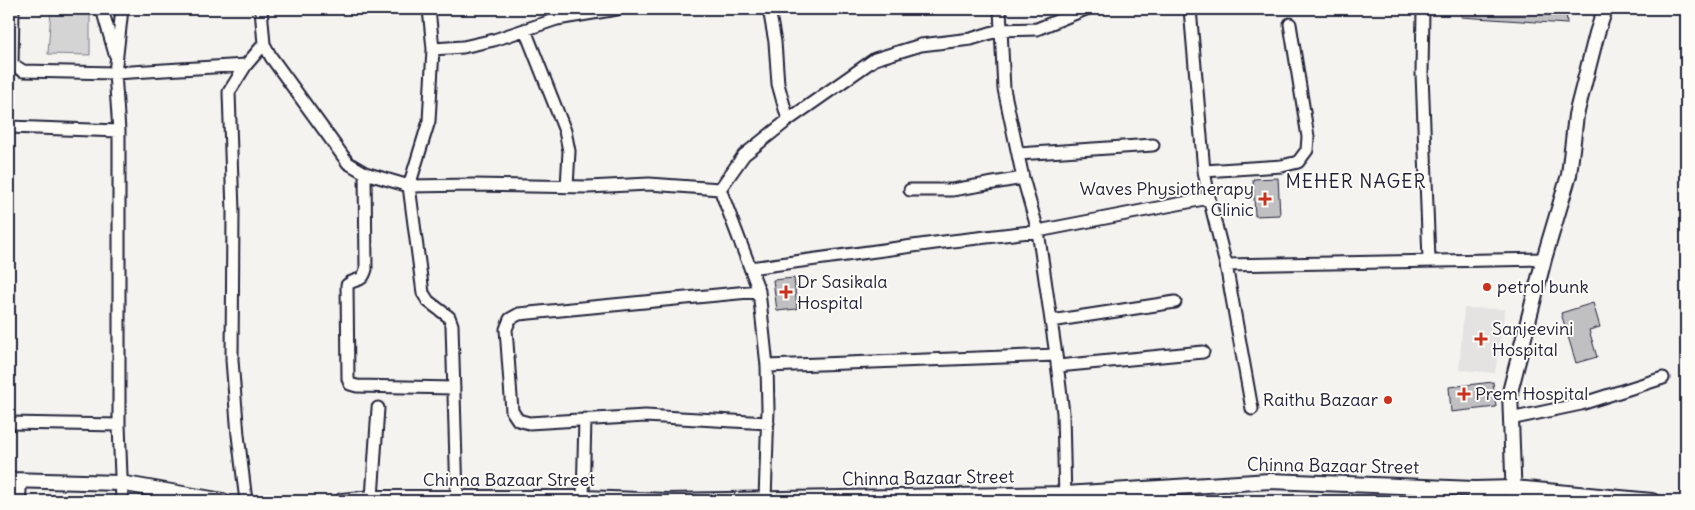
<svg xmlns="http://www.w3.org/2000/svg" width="1695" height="510" font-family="Delius,sans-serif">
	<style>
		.built { fill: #e4e3e2 }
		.green { fill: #d5d4d5; stroke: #7c7b88 }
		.building { fill: #c0bfc2; stroke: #22223b }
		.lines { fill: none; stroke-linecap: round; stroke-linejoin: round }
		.minor-casing { stroke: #22223b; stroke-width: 15 }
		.tertiary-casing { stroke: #22223b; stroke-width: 18 }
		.minor { stroke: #fdfcf7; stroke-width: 11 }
		.tertiary { stroke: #fdfcf7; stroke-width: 14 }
		.poi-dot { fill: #c8321e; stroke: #fdfcf7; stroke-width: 2 }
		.labels { text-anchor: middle; stroke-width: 4; stroke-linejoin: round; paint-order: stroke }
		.poi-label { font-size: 18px; fill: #22223b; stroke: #fdfcf7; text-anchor: start }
		.street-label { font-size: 18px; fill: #22223b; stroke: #fdfcf7 }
		.neighbourhood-label { font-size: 19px; letter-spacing: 1px; fill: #22223b; stroke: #fdfcf7 }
	</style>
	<rect width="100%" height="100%" fill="#f4f3ef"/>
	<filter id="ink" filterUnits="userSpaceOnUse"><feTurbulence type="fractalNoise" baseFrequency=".02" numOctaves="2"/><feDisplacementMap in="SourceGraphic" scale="10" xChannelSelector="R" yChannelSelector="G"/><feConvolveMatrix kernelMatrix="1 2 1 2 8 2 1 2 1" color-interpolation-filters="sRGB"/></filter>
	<g filter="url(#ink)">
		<path class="built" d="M1464,308L1505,309L1495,373L1459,370Z"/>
		<path class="green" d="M51,9H90V55L48,54Z"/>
		<path class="building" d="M1462,9H1566L1567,24L1461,17Z
			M1278,178L1280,215L1255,216L1253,179Z
			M794,278L797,309L777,311L773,280Z
			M1593,303L1600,327L1589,330L1597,357L1576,363L1561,313Z
			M1493,382L1496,407L1451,412L1449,387Z"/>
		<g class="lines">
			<defs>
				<path id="minor" d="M13,9L12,64L23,71L115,73L246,65
					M102,9L115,54
					M261,9L264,44L271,57L348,163L365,173L409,186L473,185L588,187L649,184L720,189
					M429,9L433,49L463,47L494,40L557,19L617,9
					M769,9L775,42L778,84L788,120
					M1000,9L1004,89L1023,178L1038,231L1056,355L1063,413L1065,501
					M1190,9L1204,171L1209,198L1226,265L1544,259
					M1423,9L1422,73L1429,260
					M525,30L565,131L569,151L567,187
					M433,49L429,121L409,186L423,293L428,301L449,317L452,325L457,498
					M9,127L119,131
					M1018,154L1153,145
					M1204,171L1282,166L1298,162L1307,150L1308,137L1290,24
					M365,173L366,269C362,284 356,277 347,285L348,379L350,384L357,386L454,388
					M910,190H952L1023,178
					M1226,265L1252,409
					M750,268L935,243L1038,231L1209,198
					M759,291L519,314L510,319L506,329L512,411L518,420L529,423L645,416L768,423
					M1051,321L1175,302
					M767,366L1056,355
					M1058,366L1203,352
					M1510,419L1581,404L1663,378
					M9,423L119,425
					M372,498L378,408
					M583,498L585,419
					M765,500L768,409L767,366L759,291L720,189L744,155L788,120L875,59L921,45L971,39L1000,30L1037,29L1086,9
					M19,501L21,480
					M122,501L119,425V131L115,73L122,9
					M246,501L238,435L232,360L233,212L229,92L246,65L264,44
					M1474,501L1475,489"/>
				<path id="tertiary" d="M9,480L120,483L223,501
					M342,501L372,498H583L667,501L1065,494L1270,481L1475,489L1514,488L1652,501
					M1514,501L1510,392L1544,259L1569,175L1576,115L1597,33L1605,9"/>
			</defs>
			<use href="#minor" class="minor-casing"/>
			<use href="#tertiary" class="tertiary-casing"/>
			<use href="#minor" class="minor"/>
			<use href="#tertiary" class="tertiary"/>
		</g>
	</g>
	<g class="poi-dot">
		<path d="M1262.5 191.5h5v5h5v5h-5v5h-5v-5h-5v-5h5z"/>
		<circle cx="1487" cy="287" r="5"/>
		<path d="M783.5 284.5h5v5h5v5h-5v5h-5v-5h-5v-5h5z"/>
		<path d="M1478.5 331.5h5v5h5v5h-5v5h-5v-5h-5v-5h5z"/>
		<path d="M1461.5 386.5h5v5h5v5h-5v5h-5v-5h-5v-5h5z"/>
		<circle cx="1388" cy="400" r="5"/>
	</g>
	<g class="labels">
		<g class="poi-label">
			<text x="1254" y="195" text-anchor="end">Waves Physiotherapy<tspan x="1254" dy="21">Clinic</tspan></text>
			<text x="797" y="288">Dr Sasikala<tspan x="797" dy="21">Hospital</tspan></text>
			<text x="1497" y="293">petrol bunk</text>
			<text x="1492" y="335">Sanjeevini<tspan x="1492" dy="21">Hospital</tspan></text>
			<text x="1475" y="400">Prem Hospital</text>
			<text x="1378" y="406" text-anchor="end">Raithu Bazaar</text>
		</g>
		<g class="street-label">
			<text transform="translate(1333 466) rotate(1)" y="6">Chinna Bazaar Street</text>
			<text transform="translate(928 478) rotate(-1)" y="6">Chinna Bazaar Street</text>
			<text x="509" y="486">Chinna Bazaar Street</text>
		</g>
		<g class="neighbourhood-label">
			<text x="1356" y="188">MEHER NAGER</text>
		</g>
	</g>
	<rect width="1695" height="510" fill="none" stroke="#fdfcf7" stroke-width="30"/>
	<rect x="15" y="15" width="1665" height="480" fill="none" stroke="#22223b" stroke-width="2" filter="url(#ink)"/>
</svg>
